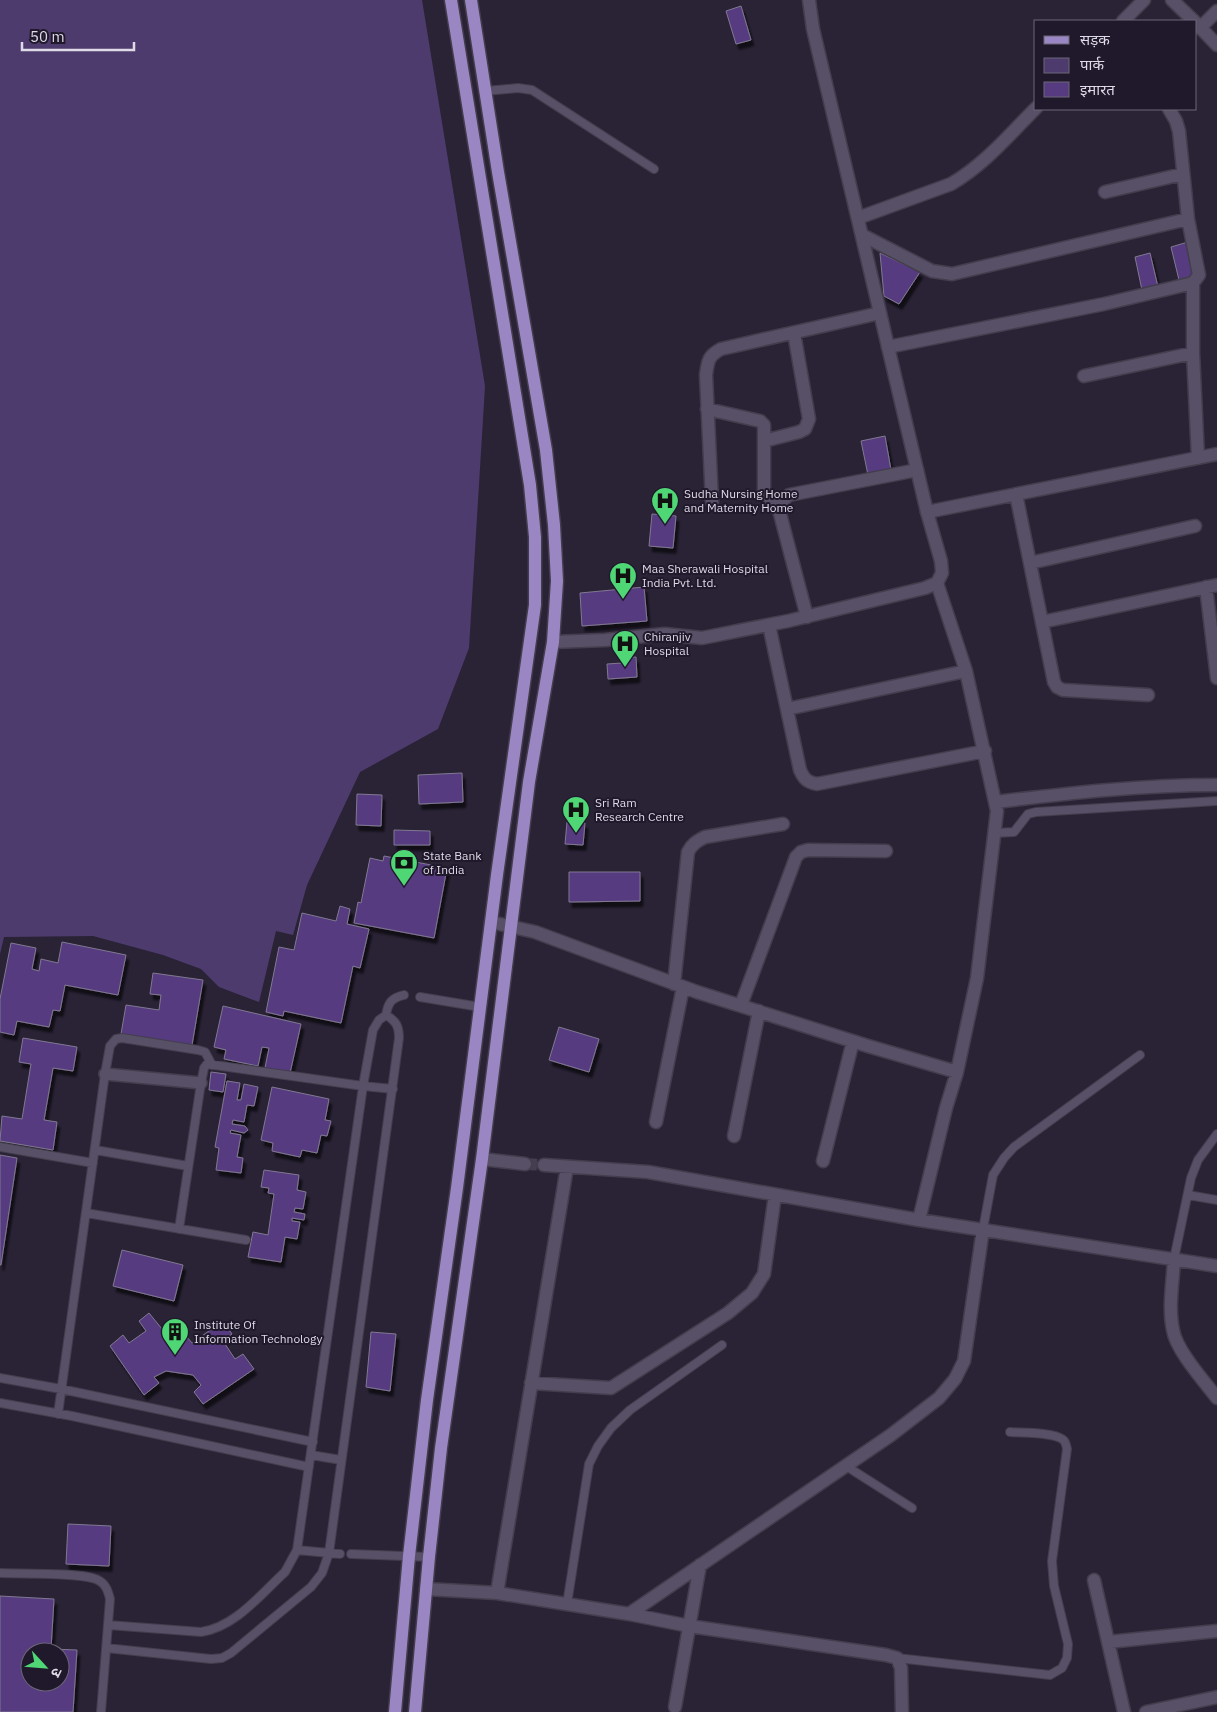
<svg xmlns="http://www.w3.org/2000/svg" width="1217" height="1712" font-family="'IBM Plex Sans','Noto Sans Devanagari',sans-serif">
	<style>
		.green { fill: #4e3b6e }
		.building { fill: #563b81; stroke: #807990; fill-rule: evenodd; filter: url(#shadow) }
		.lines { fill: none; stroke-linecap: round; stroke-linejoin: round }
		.minor-tunnel { stroke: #453e51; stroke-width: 12; stroke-dasharray: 12 6; stroke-linecap: butt }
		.service-casing { stroke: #433d4d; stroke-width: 10 }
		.pedestrian-casing { stroke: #433d4d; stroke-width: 14 }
		.minor-casing { stroke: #433d4d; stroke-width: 15 }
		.tertiary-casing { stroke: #433d4d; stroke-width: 15 }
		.primary-casing { stroke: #433d4d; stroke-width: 15 }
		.service { stroke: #575066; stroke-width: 8 }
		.pedestrian { stroke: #575066; stroke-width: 11 }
		.minor { stroke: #575066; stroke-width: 12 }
		.tertiary { stroke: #575066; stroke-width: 12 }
		.primary { stroke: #9a86c2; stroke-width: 12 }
		.labels { text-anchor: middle; stroke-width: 4; stroke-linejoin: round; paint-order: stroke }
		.poi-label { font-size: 12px; fill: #dedae7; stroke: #20192c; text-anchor: start }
	</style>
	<defs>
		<filter id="shadow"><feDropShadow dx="3" dy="5.5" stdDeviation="1" flood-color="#0009"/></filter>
	</defs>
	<rect width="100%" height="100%" fill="#2a2336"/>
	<path class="green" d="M0,0H422L485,386L469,648L438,729L360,772L307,885L293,935L276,931L259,1002L219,987L201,969L163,955L93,936L4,937L0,954Z"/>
	<path class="building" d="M741,6L751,40L736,44L726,11Z
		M1188,242L1196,275L1179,280L1171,247Z
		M880,253L920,272L899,304L884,296Z
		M1150,253L1158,287L1142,290L1135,257Z
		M885,436L891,470L868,475L861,441Z
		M652,514L676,516L673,548L649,546Z
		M644,587L647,621L582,626L580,593Z
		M636,657L637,677L608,679L607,664L622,663L621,658Z
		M462,773L463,802L419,804L418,775Z
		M357,794L382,795L381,826L356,825Z
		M567,822L585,823L583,845L565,844Z
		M394,830L430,831V845H394Z
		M384,856L447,868L434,938L354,923L358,902L361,903L370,858L383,861Z
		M569,872H640V901L569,902Z
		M340,906L350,909L347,924L369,929L360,968L353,966L341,1023L284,1011L283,1016L266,1012L279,947L294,950L302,913L336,921Z
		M62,942L126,955L118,995L65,985L60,1011L53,1010L49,1027L17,1021L14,1035L0,1032V999L11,943L36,948L32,969L39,971L41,959L58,963Z
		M153,973L203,980L192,1045L121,1034L126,1005L159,1010L161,995L150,994Z
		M223,1006L301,1024L290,1073L265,1068L269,1048L262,1047L258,1066L224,1059L226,1050L214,1047Z
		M559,1027L599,1039L589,1072L549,1060Z
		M23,1038L77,1047L73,1071L53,1068L44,1120L57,1122L53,1150L0,1141L2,1116L22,1119L31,1064L19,1062Z
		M211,1072L226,1074L223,1092L209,1090Z
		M227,1081L240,1083L237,1100H241L244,1084L258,1087L254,1106L247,1105L244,1122L233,1120L232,1124L245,1126L248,1130L244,1133L231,1130L230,1133L241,1135L237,1157L243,1158L241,1173L216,1170L219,1148L215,1147Z
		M272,1087L329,1099L325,1120L331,1121L327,1136L321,1135L317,1153L302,1150L300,1157L272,1151L273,1143L261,1140Z
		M0,1155L17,1158L1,1265H0Z
		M264,1170L299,1175L297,1190L306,1192L303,1209L295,1208L294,1212L305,1214L304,1220L292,1218V1221L300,1222L297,1239L285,1237L281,1262L248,1257L253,1232L268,1235L274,1194L268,1193L269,1188L261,1187Z
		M122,1250L183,1265L174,1301L113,1286Z
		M149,1313L175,1345L186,1336L192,1343L223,1321L232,1334L223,1341L235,1359L243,1354L254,1369L203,1404L194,1392L201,1385L193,1375L166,1371L154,1377L159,1383L144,1395L110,1346L123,1335L129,1343L146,1331L139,1321Z
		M371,1332L396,1334L390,1391L366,1387Z
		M68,1524L111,1526L109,1566L66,1564Z
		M0,1596L54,1599L51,1649L77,1650L73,1712H0ZM30,1652H60V1682H30Z"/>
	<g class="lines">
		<path class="minor-tunnel" d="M525,1164L544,1165"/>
		<defs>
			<path id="service" d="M485,91L518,88L532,90L654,169
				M995,833L1014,832L1028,814L1036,812L1217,801
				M420,997L480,1007
				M386,1015C388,1003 391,998 404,995
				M0,1147L93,1163
				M95,1150L188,1166
				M1188,1195L1217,1200
				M86,1213L246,1240
				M179,1229L201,1083L204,1068L207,1064L363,1086L393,1089
				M983,1229L993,1175L1004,1158L1014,1147L1140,1055
				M1174,1259L1191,1178L1198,1160L1217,1134
				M0,1378L61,1389L313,1442
				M0,1403L72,1416L309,1467
				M58,1414L105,1074L110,1046L116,1039L122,1038L198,1050L205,1052L212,1065
				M311,1455L341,1460
				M846,1466L912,1508
				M297,1550L340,1554
				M351,1554L429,1557
				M0,1573C20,1574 83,1572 98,1580C106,1584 108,1591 110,1599L101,1712
				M567,1604L589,1464L598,1446L611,1428L630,1410L722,1345
				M106,1648L211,1659L222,1658L231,1653L311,1587L322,1573L329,1553L399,1038C399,1026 396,1021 386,1015L379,1020L373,1030L363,1086L297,1550L285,1572C260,1595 235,1627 201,1632L108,1625
				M897,1658L1050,1675L1062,1668L1067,1658L1068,1644L1054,1586L1052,1561L1067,1449C1066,1445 1066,1441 1062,1439C1052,1432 1023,1433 1010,1432"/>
			<path id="pedestrian" d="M105,1074L201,1083"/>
			<path id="minor" d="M1172,0L1194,21
				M1123,21L1144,0
				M1196,23L1217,45
				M1200,28L1217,11
				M1169,109L1176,121L1179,131L1188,219L1199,275L1193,283V353L1198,458
				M1105,192L1183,174
				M858,218L951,184C984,165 1009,135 1036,108
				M862,235L932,271L952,274L1188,219
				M888,347L1104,304L1193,283
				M1084,376L1193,353
				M707,409L760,421L764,425V441
				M1016,494L1054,682L1057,687L1063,690L1148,695
				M712,502L706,375C708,361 708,356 721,349L880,313
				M780,503L771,500L764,490V441L799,432L805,429L809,419L794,333
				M927,512L1217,454
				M1030,563L1195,526
				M1206,587L1217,678
				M807,617L779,510L780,503L789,495L917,470
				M1042,622L1217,585
				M769,625L800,770C804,779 807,782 817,784L985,751
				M787,709L966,671
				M996,802C1069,793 1143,785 1217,785
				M491,922L535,932L697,992L868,1046L957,1072
				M674,984L688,852C692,844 697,841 705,837L783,824
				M741,1005L796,857L801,852L808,850L886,851
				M656,1122L683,987
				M734,1136L759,1011
				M482,1159L525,1164
				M823,1161L853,1041
				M544,1165L648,1172L919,1220L1217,1266
				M919,1220L946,1108L957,1072L977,978L997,811L966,671L937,583
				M1174,1259C1173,1282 1168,1307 1173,1330C1176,1350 1204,1381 1217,1398
				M531,1383L611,1388L728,1313L752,1293L764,1274L775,1195
				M1094,1580L1124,1712
				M426,1589L497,1593L629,1614L689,1626L886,1655L897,1658L901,1668L902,1712
				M497,1593L567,1167
				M629,1614L891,1435L939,1398L955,1379L964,1361L983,1229
				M1108,1642L1217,1631
				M675,1707L700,1565
				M1146,1712L1217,1697"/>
			<path id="tertiary" d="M553,642L605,640L665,634L702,638L788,621L925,588L937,583L942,573L941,561L927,512L813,29L809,0"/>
			<path id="primary" d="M395,1712L409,1556L427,1400L457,1188L497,875L535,605V537L530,485L451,0
				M415,1712L429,1557L441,1448L482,1159L529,782L553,642L557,581L554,525L546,450L498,172L471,0"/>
		</defs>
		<use href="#service" class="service-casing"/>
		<use href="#pedestrian" class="pedestrian-casing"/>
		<use href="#minor" class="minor-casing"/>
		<use href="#tertiary" class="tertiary-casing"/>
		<use href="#primary" class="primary-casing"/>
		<use href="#service" class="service"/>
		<use href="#pedestrian" class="pedestrian"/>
		<use href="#minor" class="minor"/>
		<use href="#tertiary" class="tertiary"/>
		<use href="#primary" class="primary"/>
	</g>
	<defs>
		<symbol id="hospital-pin" viewBox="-11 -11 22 30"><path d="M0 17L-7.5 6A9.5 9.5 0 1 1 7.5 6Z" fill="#4fd675" stroke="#20192c"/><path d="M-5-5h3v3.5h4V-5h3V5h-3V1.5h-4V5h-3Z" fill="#111"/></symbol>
		<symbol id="bank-pin" viewBox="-11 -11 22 30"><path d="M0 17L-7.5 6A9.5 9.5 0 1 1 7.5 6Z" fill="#4fd675" stroke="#20192c"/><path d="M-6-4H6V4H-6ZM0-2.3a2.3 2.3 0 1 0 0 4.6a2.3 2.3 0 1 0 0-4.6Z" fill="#111"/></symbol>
		<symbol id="building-pin" viewBox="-11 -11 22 30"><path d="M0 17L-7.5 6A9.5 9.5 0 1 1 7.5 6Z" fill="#4fd675" stroke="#20192c"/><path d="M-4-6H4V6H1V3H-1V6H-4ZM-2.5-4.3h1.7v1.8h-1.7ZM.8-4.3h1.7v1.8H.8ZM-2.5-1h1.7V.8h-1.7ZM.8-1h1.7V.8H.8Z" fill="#111"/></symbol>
	</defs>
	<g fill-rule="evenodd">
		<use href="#hospital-pin" x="649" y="485" width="32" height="43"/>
		<use href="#hospital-pin" x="607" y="560" width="32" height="43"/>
		<use href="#hospital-pin" x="609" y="628" width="32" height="43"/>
		<use href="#hospital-pin" x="560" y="794" width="32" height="43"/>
		<use href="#bank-pin" x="388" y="847" width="32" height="43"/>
		<use href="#building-pin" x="159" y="1316" width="32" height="43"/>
	</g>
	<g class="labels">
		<g class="poi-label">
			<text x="684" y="498">Sudha Nursing Home<tspan x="684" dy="14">and Maternity Home</tspan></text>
			<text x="642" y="573">Maa Sherawali Hospital<tspan x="642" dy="14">India Pvt. Ltd.</tspan></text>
			<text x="644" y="641">Chiranjiv<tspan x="644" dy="14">Hospital</tspan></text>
			<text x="595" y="807">Sri Ram<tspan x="595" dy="14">Research Centre</tspan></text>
			<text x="423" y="860">State Bank<tspan x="423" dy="14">of India</tspan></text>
			<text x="194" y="1329">Institute Of<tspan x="194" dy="14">Information Technology</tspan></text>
		</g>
	</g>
	<rect x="1034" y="20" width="162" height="90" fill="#20192c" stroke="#6c6677"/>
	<rect x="1044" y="36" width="25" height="8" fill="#9a86c2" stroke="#6c6677"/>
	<text x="1080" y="45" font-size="15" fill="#dedae7">सड़क</text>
	<rect x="1044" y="58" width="25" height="15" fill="#4e3b6e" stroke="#6c6677"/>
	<text x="1080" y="70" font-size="15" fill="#dedae7">पार्क</text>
	<rect x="1044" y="82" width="25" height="15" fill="#563b81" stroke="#6c6677"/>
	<text x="1080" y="95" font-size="15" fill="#dedae7">इमारत</text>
	<g transform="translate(45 1667) rotate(116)"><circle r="24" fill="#20192c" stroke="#6c6677"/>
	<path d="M0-4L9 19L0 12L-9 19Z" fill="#4fd675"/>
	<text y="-8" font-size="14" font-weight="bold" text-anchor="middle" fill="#dedae7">उ</text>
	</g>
	<path d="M22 42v8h112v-8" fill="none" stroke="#dedae7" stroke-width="2.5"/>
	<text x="30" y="42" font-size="15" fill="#dedae7" stroke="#20192c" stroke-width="4" paint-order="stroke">50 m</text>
</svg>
